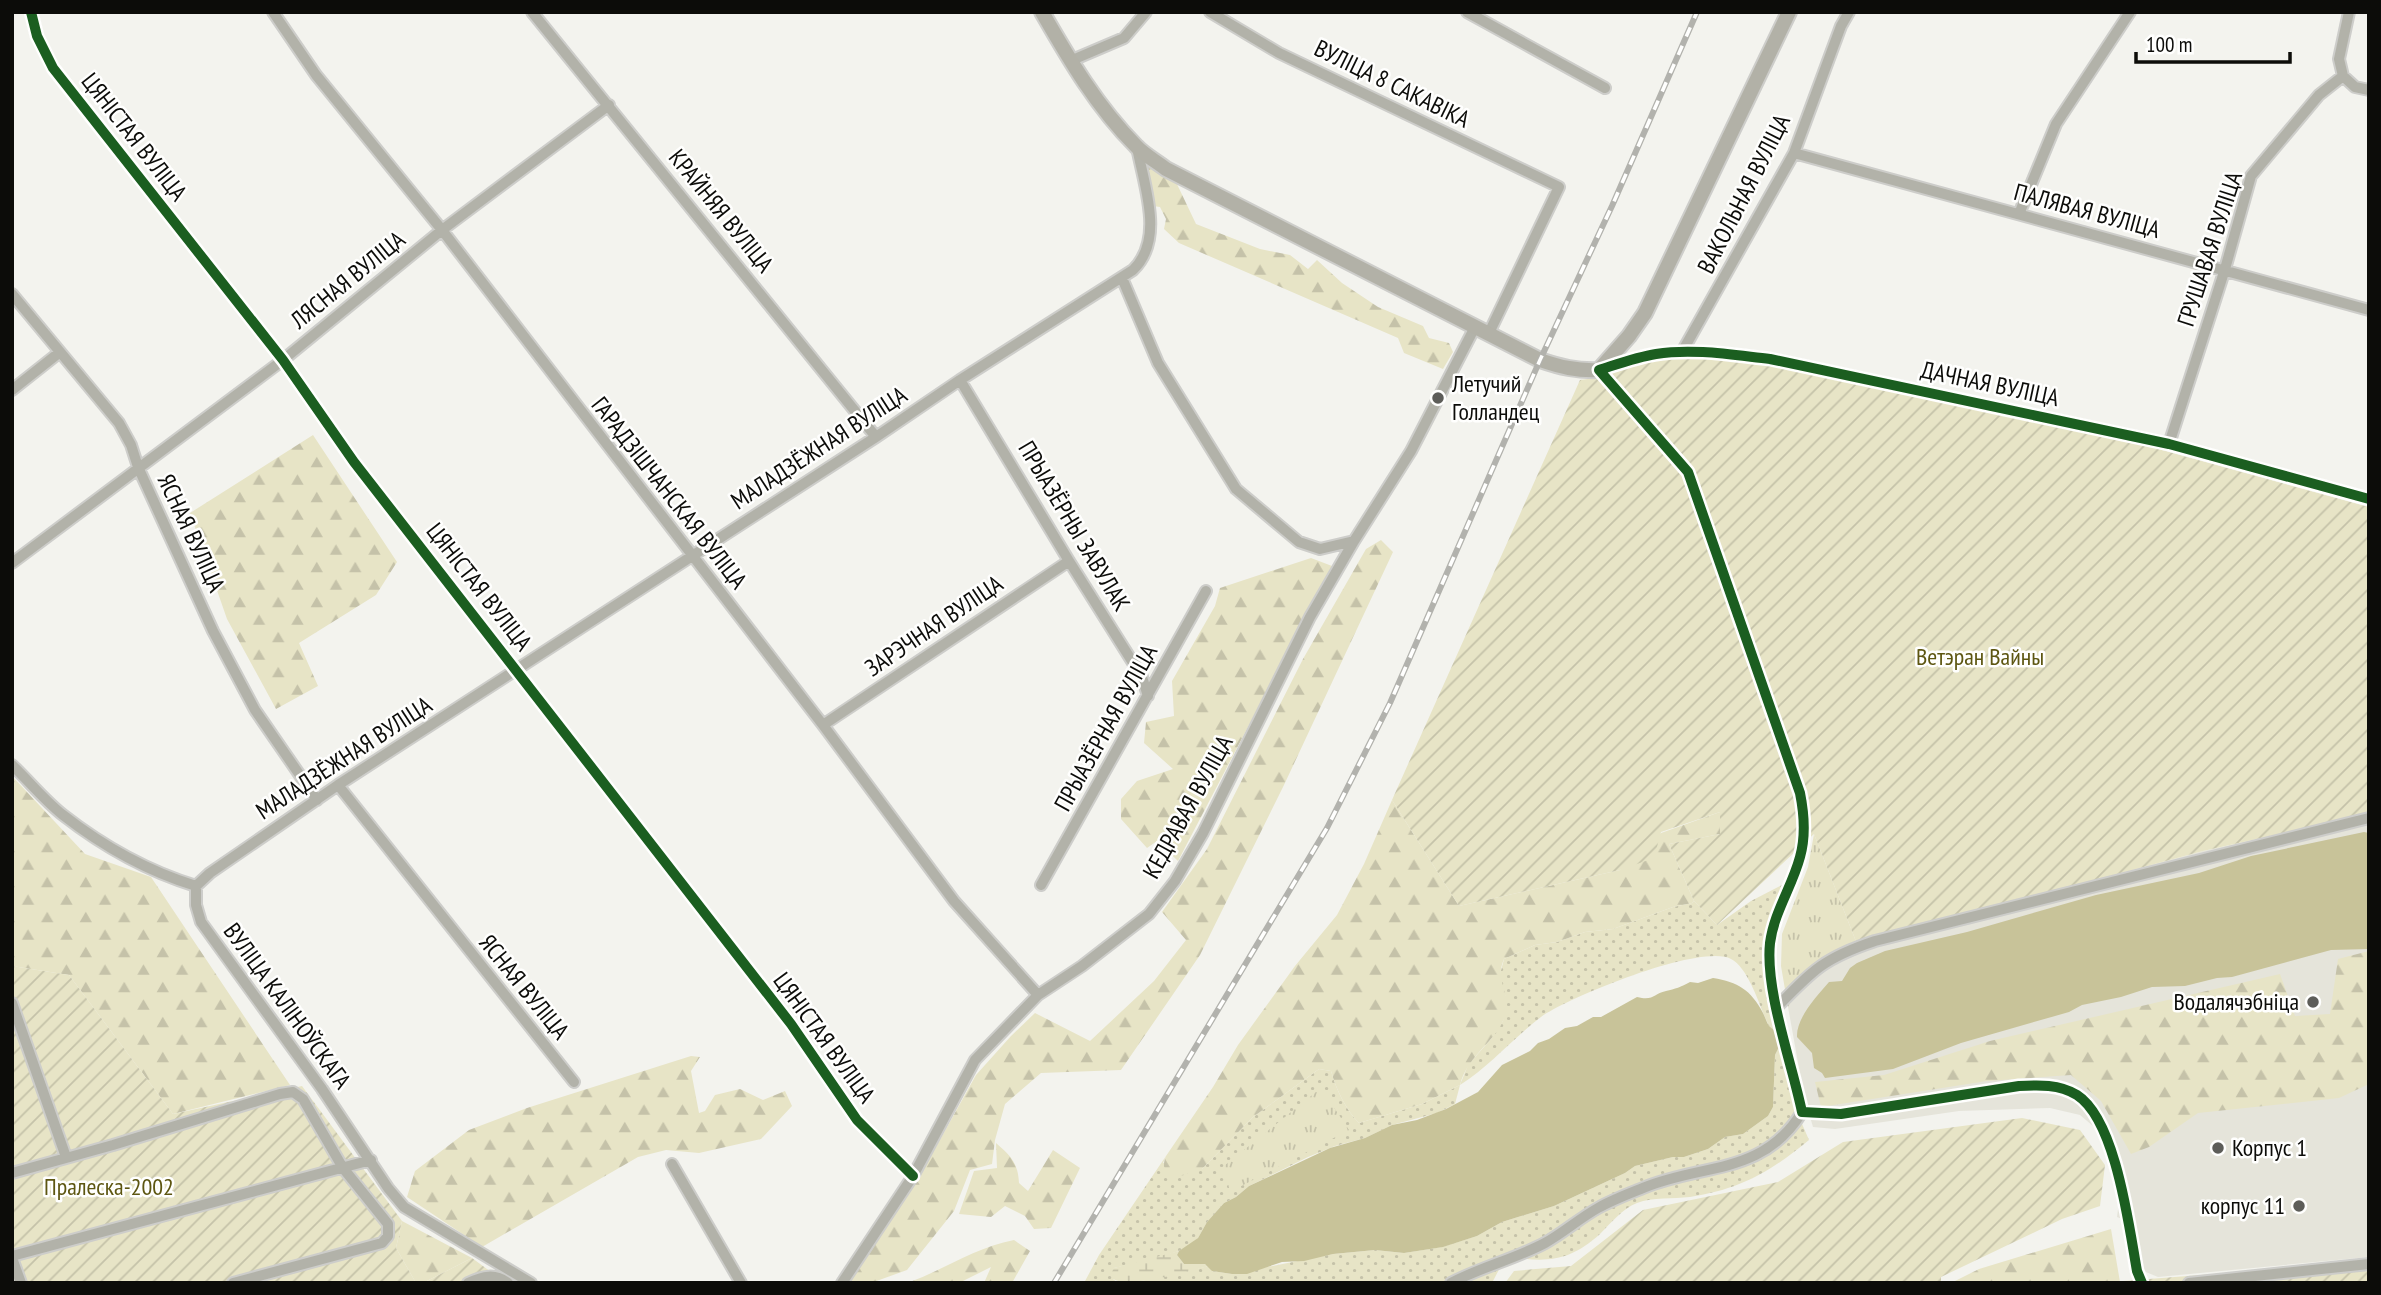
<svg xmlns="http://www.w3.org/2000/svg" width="2381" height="1295" font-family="'PT Sans Narrow',sans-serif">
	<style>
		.built { fill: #e5e4da }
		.grass { fill: url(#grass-dots) }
		.forest { fill: url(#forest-firs) }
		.wetland { fill: url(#wetland-marsh) }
		.park { fill: url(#park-tufts) }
		.garden { fill: url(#garden-furrows) }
		.water { fill: #c8c399 }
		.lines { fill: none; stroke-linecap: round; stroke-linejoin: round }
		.minor-casing { stroke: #cdcdca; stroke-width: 14 }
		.secondary-casing { stroke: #cdcdca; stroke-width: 18 }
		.minor { stroke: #b2b2a9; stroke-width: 10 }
		.secondary { stroke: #b2b1a7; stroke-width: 14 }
		.rail-casing { stroke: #b2b2ad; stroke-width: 6 }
		.rail { stroke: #fffffe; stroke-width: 3.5; stroke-dasharray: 10; stroke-linecap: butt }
		.cycleway-casing { stroke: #fffffe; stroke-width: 15 }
		.cycleway { stroke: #1b5e20; stroke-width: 10 }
		.poi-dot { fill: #5d5d59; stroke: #fffffe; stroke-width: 2.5 }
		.labels { text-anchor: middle; stroke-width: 5; stroke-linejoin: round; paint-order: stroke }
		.street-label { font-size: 24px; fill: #0c0c09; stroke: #fffffe }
		.poi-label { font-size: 24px; fill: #0c0c09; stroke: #fffffe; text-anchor: start }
		.park-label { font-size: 24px; fill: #5d5611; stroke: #fffffe }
	</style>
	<defs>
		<pattern id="grass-dots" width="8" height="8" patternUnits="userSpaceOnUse" patternTransform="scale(1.75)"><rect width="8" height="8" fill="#e7e4c6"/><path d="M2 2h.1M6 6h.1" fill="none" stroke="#c5c2a9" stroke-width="1.8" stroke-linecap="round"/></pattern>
		<pattern id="forest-firs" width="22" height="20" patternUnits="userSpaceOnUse" patternTransform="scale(1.75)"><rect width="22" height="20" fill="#e7e4c6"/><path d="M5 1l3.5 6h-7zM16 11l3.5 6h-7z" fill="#c5c2a9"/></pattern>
		<pattern id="wetland-marsh" width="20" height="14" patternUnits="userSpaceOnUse" patternTransform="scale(1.75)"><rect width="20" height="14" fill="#e7e4c6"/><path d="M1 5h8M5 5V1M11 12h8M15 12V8" fill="none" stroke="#c5c2a9"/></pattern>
		<pattern id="park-tufts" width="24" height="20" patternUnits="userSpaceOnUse" patternTransform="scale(1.75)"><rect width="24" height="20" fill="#e7e4c6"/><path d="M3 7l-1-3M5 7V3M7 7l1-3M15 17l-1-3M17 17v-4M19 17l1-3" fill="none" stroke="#c5c2a9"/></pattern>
		<pattern id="garden-furrows" width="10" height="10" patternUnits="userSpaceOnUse" patternTransform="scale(1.75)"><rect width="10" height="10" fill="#e7e4c6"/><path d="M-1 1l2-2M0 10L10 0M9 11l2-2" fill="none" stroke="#c5c2a9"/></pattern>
	</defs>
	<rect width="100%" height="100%" fill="#f3f3ee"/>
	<path class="built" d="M2369,814V1257L2158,1277L2141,1270L2130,1222L2117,1217L2119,1202L2107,1148L2093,1126L2080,1115L2050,1108L1959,1111L1835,1129L1813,1127L1804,1096L1788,1007L1799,990L1829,960L1977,913L2105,877L2203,851Z"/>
	<path class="grass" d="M1784,884C1756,942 1766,970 1776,1031L1770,1028C1760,1009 1750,969 1731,959C1701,943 1569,997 1541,1017C1513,1038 1490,1066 1460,1085L1455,1104L1437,1113L1392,1125L1365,1138L1335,1146L1308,1157L1249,1186L1236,1197L1224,1203L1207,1222L1198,1238L1190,1245L1179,1251L1151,1260L1114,1268L1113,1279L1118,1283H1084L1099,1255L1166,1156L1163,1163L1202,1169L1253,1117L1319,1069L1331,1071C1336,1089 1346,1110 1359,1123L1422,1104L1460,1085L1468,1065L1491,1039L1503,1021L1506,997L1499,978L1504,959L1535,945L1557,942L1585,932L1613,929L1673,907L1692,903L1694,901L1717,925L1751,901Z
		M1779,1047L1793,1103L1809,1140C1770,1172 1741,1189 1690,1197C1673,1199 1653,1197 1637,1203C1622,1209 1611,1223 1600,1234C1569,1262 1546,1263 1506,1256L1492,1283H1132L1209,1266L1212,1271L1232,1274L1333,1254L1375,1250L1404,1253L1442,1247L1477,1236L1502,1222L1554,1206L1625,1173L1635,1166L1673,1157H1684L1708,1149L1725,1137L1743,1134L1768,1116L1773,1107L1775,1055Z"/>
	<path class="forest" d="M1146,164L1176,182L1196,224L1260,249L1290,255L1308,269L1317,260L1342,283L1378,307L1423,326L1429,338L1449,343L1453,352L1443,369L1404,353L1398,338L1179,243L1164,229L1166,219L1160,207L1153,206Z
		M313,435L397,562L376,595L299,643L318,686L276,709L227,619L190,513Z
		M1381,540L1393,552L1284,785L1200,955L1121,1070L1041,1073L1005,1104L995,1140L992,1164L970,1170L954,1211L907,1270L871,1283L849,1281L917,1181L976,1075L1011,1036L1035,1013L1090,1041L1154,981L1186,940L1162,912L1207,849L1303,659L1366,549Z
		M1311,558L1332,566L1178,861L1157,841L1147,848L1121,819V799L1137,781L1173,769L1144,743L1146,722L1174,716L1172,681L1215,606L1220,588Z
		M12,776L85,854L151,877L290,1085L173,1114L69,975L12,966Z
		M1392,800L1459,906L1620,870L1661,833L1720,812V834L1669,844L1694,901L1692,903L1673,907L1613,929L1585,932L1557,942L1535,945L1504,959C1494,982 1511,991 1506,1012C1500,1040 1468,1053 1460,1085L1422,1104L1359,1123C1346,1110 1336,1089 1331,1071L1319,1069L1253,1117L1202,1169L1175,1178C1166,1172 1161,1168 1166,1156L1213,1087L1238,1045L1295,966L1337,915L1364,864Z
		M2369,951V1084L2339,1098L2198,1113L2149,1147L2131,1154L2101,1101L2071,1075L1987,1081L1821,1107L1815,1082L1884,1075L1990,1041L2280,974L2295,1016L2330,1014L2338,959Z
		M691,1056L700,1057L691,1071L699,1113L705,1111L715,1095L740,1089L763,1100L785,1091L792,1106L761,1139L699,1153L666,1150L638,1157L482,1247L407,1197L415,1171L469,1130L527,1108Z
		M996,1143C1011,1156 1018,1163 1019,1183L1028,1191L1053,1150L1080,1168L1051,1228L1034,1229L1025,1216L1005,1206L991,1217L959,1214L974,1171L997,1168Z
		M402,1221L472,1258L423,1283H416L396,1248Z
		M2111,1229L2120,1282L1951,1283L1979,1269Z
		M1014,1240L1030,1251L1012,1283H984L991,1267L959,1283H907C944,1270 976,1247 1014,1240Z"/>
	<path class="wetland" d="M1179,1251L1177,1255L1184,1264H1205L1209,1266C1189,1271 1128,1289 1113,1279L1112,1272L1114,1268Z"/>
	<path class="park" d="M1814,834L1857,944L1799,990L1788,1007L1781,966L1782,934L1808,867Z
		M1321,1088L1349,1130L1230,1192L1224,1166Z"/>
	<path class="garden" d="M1678,357L1752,362L2111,436L2369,507V814L2203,851L1857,944L1814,834L1717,925L1694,901L1669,844L1720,834V812L1661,832L1654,858L1620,870L1459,906L1392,800L1580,380L1595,378L1632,365Z
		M12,966L69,975L173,1114L302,1086L402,1221L396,1248L416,1283H12Z
		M2022,1118L2080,1130L2105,1165L2100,1206L2062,1219L1941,1277V1283H1505L1514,1271L1571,1266L1643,1210L1778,1182L1843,1142Z
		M472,1258L506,1283H423Z
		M2369,1262V1283H2097Z"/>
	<path class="water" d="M2364,832L2369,833V949L2331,950L2232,977L2217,978L2185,986L2152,987L2121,997L2082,1005L2069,1012L1961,1043L1893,1069L1825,1078L1822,1073L1814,1068L1812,1053L1797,1037C1796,1018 1817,996 1829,982L1842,981L1850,968L1857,963L1885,951L1967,932L2096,895L2199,873L2251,856Z
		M1713,978C1738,982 1751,990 1763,1013C1767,1021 1767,1027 1776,1031L1779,1047L1775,1055L1773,1107L1768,1116L1743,1134L1725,1137L1708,1149L1684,1157H1673L1635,1166L1625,1173L1554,1206L1502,1222L1477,1236L1443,1247L1404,1253L1375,1250L1333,1254L1304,1261L1282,1262L1247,1274H1232L1212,1271L1205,1264H1184L1177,1255L1179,1251L1198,1238L1207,1222L1224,1203L1236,1197L1249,1186L1330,1148L1365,1138L1392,1125L1417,1120L1446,1109L1478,1092L1502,1065L1530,1051L1538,1043L1549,1039L1565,1028L1577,1026L1593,1017H1601L1637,997C1654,1001 1653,994 1666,991C1675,989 1681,987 1690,982L1698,983Z"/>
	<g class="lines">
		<defs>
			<path id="minor" d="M31,12L37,36L53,68L283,360L354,462L791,1024L857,1120L913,1176
				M273,12L316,75L442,230L823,725L954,901L1038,995
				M532,12L876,437
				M1210,12L1279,53L1559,187L1489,333
				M1467,12L1605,88
				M1070,61L1124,38L1146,12
				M2343,76L2355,87L2369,90
				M1794,153L2369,310
				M2019,214L2056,124L2130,12
				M1122,278L1158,363L1236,489L1299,542L1320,549L1354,541
				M12,294L119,423L131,445L138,467L213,631L255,710L317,800
				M1682,352L1794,153L1841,26L1849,12
				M960,380L1069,561L1142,677L1148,696
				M12,390L60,352
				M2169,444L2225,269L2251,176L2319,95L2343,76L2339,59L2349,12
				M12,563L283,360L442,230L609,105
				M823,725L1069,561
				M12,765C29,781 44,800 63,815C104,847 147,871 196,886V905L201,922L322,1089L388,1188L404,1207L531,1283
				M338,785L574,1082
				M1041,885L1206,591
				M196,886L210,873L338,785L876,437L960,380L1133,270C1165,239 1144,186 1137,147
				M12,1003L66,1157
				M1777,1007C1813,970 1824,958 1875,941L2369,818
				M672,1164L741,1283
				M12,1173L113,1145L280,1094L293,1092L303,1099L343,1168L388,1224V1236L382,1243L233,1283
				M12,1256L371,1160
				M12,1258L21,1283
				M468,1283C483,1276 495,1273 508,1283
				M842,1283L913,1176L975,1060L1038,995L1082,966L1149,914L1175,881L1203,833L1310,617L1354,541L1411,451L1475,327
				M1451,1283C1481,1267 1515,1259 1545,1243C1563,1233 1580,1218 1598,1208C1612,1200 1628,1194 1643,1188C1702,1163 1763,1176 1802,1112
				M2142,1283L2137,1271C2129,1227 2116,1120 2077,1095C2059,1084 2039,1085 2019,1086L1841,1114L1802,1112C1792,1063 1765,991 1770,943C1774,912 1792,887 1800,857C1806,836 1804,813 1800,793L1688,472L1599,370C1618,364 1637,357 1656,354C1693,348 1733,355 1770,359L2169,444L2369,499
				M2189,1283L2369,1264"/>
			<path id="secondary" d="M1042,12C1069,59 1097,107 1136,146C1144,155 1156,161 1166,169L1540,360C1560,367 1577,371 1599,370L1629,336L1645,313L1789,12"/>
		</defs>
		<use href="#minor" class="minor-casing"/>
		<use href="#secondary" class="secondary-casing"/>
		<use href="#minor" class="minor"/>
		<use href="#secondary" class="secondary"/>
		<defs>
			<path id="rail" d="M1054,1283L1327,828L1390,703L1540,360L1612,206L1697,12"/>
		</defs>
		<use href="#rail" class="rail-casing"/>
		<use href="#rail" class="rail"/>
		<defs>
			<path id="cycleway" d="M31,12L37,36L53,68L283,360L354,462L791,1024L857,1120L913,1176
				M2142,1283L2137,1271C2129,1227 2116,1120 2077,1095C2059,1084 2039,1085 2019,1086L1841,1114L1802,1112C1792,1063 1765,991 1770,943C1774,912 1792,887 1800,857C1806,836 1804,813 1800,793L1688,472L1599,370C1618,364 1637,357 1656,354C1693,348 1733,355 1770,359L2169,444L2369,499"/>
		</defs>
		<use href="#cycleway" class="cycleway-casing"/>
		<use href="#cycleway" class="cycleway"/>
	</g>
	<g class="poi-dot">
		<circle cx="1438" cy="398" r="7"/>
		<circle cx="2313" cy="1002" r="7"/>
		<circle cx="2218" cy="1148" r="7"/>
		<circle cx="2299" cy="1206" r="7"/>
	</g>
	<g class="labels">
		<g class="street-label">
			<text transform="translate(1392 84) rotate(26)" y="8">ВУЛІЦА 8 САКАВІКА</text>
			<text transform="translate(134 137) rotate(52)" y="8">ЦЯНІСТАЯ ВУЛІЦА</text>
			<text transform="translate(1744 194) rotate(-63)" y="8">ВАКОЛЬНАЯ ВУЛІЦА</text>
			<text transform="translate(721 211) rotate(51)" y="8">КРАЙНЯЯ ВУЛІЦА</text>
			<text transform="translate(2087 211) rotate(15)" y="8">ПАЛЯВАЯ ВУЛІЦА</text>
			<text transform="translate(2210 249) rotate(-72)" y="8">ГРУШАВАЯ ВУЛІЦА</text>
			<text transform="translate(348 280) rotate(-39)" y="8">ЛЯСНАЯ ВУЛІЦА</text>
			<text transform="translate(1990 384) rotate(12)" y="8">ДАЧНАЯ ВУЛІЦА</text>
			<text transform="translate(819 448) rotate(-33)" y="8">МАЛАДЗЁЖНАЯ ВУЛІЦА</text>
			<text transform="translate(669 493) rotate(52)" y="8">ГАРАДЗІШЧАНСКАЯ ВУЛІЦА</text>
			<text transform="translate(1074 526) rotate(59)" y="8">ПРЫАЗЁРНЫ ЗАВУЛАК</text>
			<text transform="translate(191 533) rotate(65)" y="8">ЯСНАЯ ВУЛІЦА</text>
			<text transform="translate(479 587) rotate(52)" y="8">ЦЯНІСТАЯ ВУЛІЦА</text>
			<text transform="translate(934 626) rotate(-34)" y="8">ЗАРЭЧНАЯ ВУЛІЦА</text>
			<text transform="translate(1106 728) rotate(-61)" y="8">ПРЫАЗЁРНАЯ ВУЛІЦА</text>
			<text transform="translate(344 758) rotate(-33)" y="8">МАЛАДЗЁЖНАЯ ВУЛІЦА</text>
			<text transform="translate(1188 807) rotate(-61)" y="8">КЕДРАВАЯ ВУЛІЦА</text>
			<text transform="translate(524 987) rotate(51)" y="8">ЯСНАЯ ВУЛІЦА</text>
			<text transform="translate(287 1006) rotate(54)" y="8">ВУЛІЦА КАЛІНОЎСКАГА</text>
			<text transform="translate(824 1038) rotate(54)" y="8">ЦЯНІСТАЯ ВУЛІЦА</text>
		</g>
		<g class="poi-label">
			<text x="1452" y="392">Летучий<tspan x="1452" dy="28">Голландец</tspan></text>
			<text x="2299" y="1010" text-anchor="end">Водалячэбніца</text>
			<text x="2232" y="1156">Корпус 1</text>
			<text x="2285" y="1214" text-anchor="end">корпус 11</text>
		</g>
		<g class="park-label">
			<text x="1980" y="665">Ветэран Вайны</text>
			<text x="109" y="1195">Пралеска-2002</text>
		</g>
	</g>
	<rect width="2381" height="1295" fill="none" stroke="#0c0c09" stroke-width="28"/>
	<path d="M2136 52v10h154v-10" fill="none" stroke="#0c0c09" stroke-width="3.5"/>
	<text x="2146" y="52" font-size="21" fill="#0c0c09" stroke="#fffffe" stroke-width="5" paint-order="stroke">100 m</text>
</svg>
